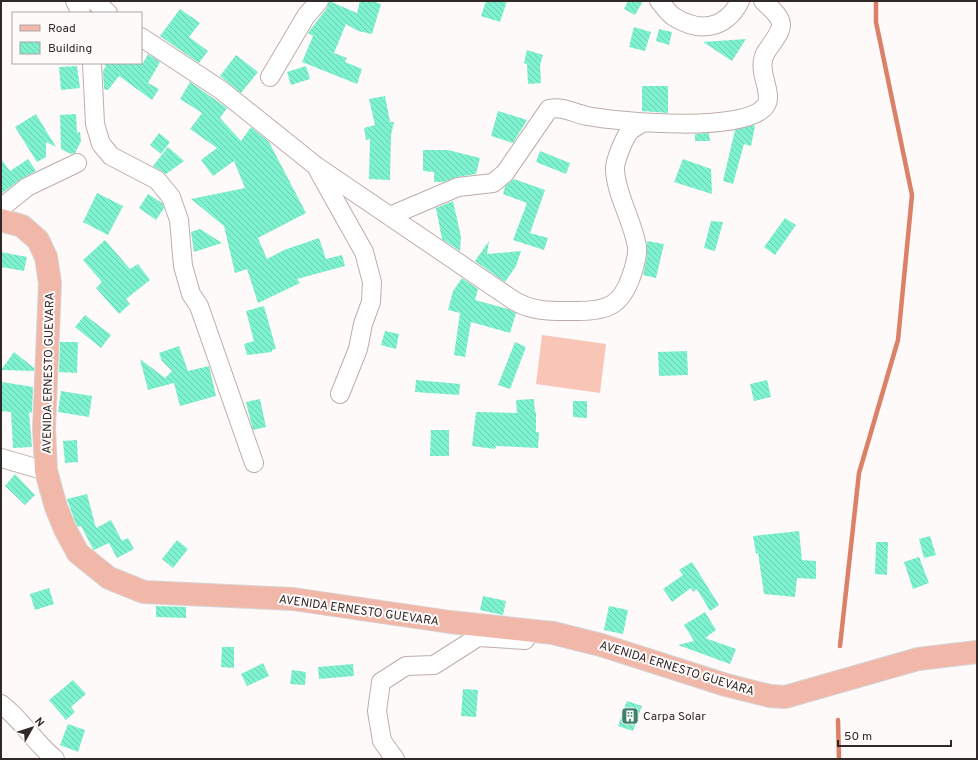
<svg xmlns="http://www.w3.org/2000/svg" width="978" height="760" font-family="Overpass,sans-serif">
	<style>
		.garden { fill: #f8c5b7 }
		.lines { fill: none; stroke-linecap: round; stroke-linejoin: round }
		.stream { stroke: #db8169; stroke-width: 4.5 }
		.building { fill: url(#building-back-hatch) }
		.minor-casing { stroke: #beada9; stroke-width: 20 }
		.major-casing { stroke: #d6d4d4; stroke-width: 24 }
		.minor { stroke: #fff; stroke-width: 18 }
		.major { stroke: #f1b8a9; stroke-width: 22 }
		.labels { text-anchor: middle; stroke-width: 4; stroke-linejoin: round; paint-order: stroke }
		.street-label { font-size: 12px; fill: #302928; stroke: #fdfaf9 }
		.poi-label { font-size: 12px; fill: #302928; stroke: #fdfaf9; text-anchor: start }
	</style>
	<defs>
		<pattern id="building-back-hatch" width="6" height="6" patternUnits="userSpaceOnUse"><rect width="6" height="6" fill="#7ef1cf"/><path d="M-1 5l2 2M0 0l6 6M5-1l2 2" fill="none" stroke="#6dcfb2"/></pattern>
	</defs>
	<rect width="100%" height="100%" fill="#fdfaf9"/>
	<path class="garden" d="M542,335L606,344L600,393L536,384Z"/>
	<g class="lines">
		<path class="stream" d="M840,646L859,473L898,340L912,195L876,22V1
			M838,720L839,759"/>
	</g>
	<path class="building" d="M329,1L357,13L360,1H372L381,4L372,34L358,31L346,24L334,53L347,58L345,62L362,69L357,84L302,62L313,36L308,33L327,8Z
		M486,1H507L500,22L481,16Z
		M628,1H643L635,15L624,9Z
		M180,9L200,23L189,37L208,51L199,63L160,36Z
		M634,27L651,32L645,51L629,47Z
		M659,29L672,32L669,45L656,41Z
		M746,39L732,61L703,42Z
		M527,50L543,55L540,65L541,83L528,84L527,64L524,63Z
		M148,54L160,62L148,83L159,89L152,100L119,76L108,90L104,89L103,71L106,66L103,63H143Z
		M236,55L258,72L241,93L220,76Z
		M77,66L80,88L61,90L59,67Z
		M306,66L310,79L291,85L287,72Z
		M190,82L227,108L220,118L241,141L251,127L269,142L306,213L258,238L267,259L284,250L319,238L326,259L342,255L345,266L297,279L300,283L258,303L247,269L235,273L224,226L191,199L245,188L234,161L213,176L201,160L217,148L190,129L202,113L180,99Z
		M642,86H668V113L642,111Z
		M385,96L390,122H394L391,135L390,180L369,179L370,139L366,140L364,128L375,125L369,99Z
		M498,111L527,120L513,143L491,136Z
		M36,114L56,147L46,142V157L37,162L15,127Z
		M76,114L77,133L80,132L81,141L75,153L71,154L61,149L60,115Z
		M753,125L755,126L751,146L744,144L733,184L723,181L735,130Z
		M159,133L170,142L161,154L150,145Z
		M709,133L710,141H695V134Z
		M168,147L184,161L166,174L153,166Z
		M423,150H448L480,158L476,174L457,177L443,182H434V172L423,171Z
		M540,151L570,163L566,174L536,162Z
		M1,159L10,171L28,159L36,171L21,179L1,194Z
		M683,159L711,169L712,194L674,182Z
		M514,179L545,190L530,233L548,238L544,250L513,240L527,203L503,194L505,186Z
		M97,193L123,206L108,235L83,222Z
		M148,194L162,203L164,208L156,220L139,208Z
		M453,201L461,237L460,251L442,239L436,208Z
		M785,218L796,225L775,255L764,247Z
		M711,221L723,222L715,251L704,248Z
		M200,229L222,243L194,252L191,232Z
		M105,240L130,269L138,264L150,280L126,299L130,304L119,314L96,288L102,282L83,260Z
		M489,241L487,254L521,251L516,266L505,282L475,261Z
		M647,241L664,244L656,278L643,275L647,256Z
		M1,252L27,257L24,271L1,267Z
		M462,278L478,289L475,300L508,309L516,313L510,333L471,322L465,357L454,355L460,313L448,310L453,291Z
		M264,306L276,349L272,350V352L247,355L244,344L254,341L246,311Z
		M85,315L111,335L101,348L75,327Z
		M385,331L399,334L396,349L381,345Z
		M60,342H78L77,373L59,372Z
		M515,342L526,347L510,389L498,385Z
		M179,346L188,371L209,366L216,396L180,406L174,383L148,390L140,359L165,378L172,371L162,361L159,353Z
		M687,351L688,375L659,376L658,352Z
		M14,352L34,368V371L1,370Z
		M416,380L460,384L459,395L415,392Z
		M767,380L771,397L754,401L750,384Z
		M2,382L33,387L32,413L29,412L32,447L13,448L11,412L1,411Z
		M61,391L92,396L89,417L58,412Z
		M260,399L266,427L253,430L246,402Z
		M534,399L535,412H536V432H539L538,448L496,446L495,449L472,446L476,412L517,413L516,400Z
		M573,401H587V418L573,417Z
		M431,430H449V456H430Z
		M77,440L78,462L65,463L63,441Z
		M15,474L35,495L25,505L5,486Z
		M87,494L96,528L111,520L122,541L128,538L134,549L117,558L109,543L94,550L93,549L81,526L78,527L76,524L67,499Z
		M799,531L802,560L816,561V579L797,578L795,597L764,594L758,553L756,554L753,536Z
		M930,536L936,555L924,558L919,539Z
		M177,540L188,549L173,568L162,559Z
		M876,542H888L887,575L875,574Z
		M919,557L929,583L913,589L904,562Z
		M692,562L719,605L710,611L697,589L693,592L691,588L672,602L663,589L683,575L679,570Z
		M49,588L54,604L35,610L30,594Z
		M483,596L506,601L503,615L480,610Z
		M156,606L186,607V618L156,617Z
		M609,606L628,610L623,634L604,630Z
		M705,612L716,630L705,638L736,649L730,664L678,645L694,641L684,625Z
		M222,647H234V668L221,667Z
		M263,663L269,676L247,686L241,674Z
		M353,664L354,676L319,679L318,667Z
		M292,670L306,672L305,685L290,684Z
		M73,680L86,694L71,707L75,712L66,720L49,700Z
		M463,689L478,690L476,717L461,716Z
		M627,701L642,706L633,731L618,726Z
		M68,724L85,730L78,752L60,745Z"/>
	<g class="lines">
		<defs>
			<path id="minor" d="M75,1L81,13
				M94,1L108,13
				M659,1C664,6 668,13 674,17C700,33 726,29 740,1
				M141,37L221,90L316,166L513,300C534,313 555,311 578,311C608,311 621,305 631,277C634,268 638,257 637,247C633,221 617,197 615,171C614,162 624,138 630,131C633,128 639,125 642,123
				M92,63L95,124L101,144L111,156L157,180L171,197L179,220L183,266L191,294L199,306L254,463
				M270,77L306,16L319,1
				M318,170L364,252L372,282L371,302L363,324L358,349L340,394
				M1,208L27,187L77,163
				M390,216L458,187L493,183L505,173L549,109C563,106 573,113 587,116C620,122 748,134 766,105C774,92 755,70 766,52C784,26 789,24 763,1
				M1,458L46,471
				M1,704C22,720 35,743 55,759
				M395,759L382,741L377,711L381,682L406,666L434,665L478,637L525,640"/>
			<path id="major" d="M1,220L22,226L38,240L46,257L50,283L44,428L46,471L56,507L65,529L78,553L109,578L144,592L293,599L450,622L553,633L601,645L726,685L770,696L785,697L918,659L977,652"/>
		</defs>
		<use href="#minor" class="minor-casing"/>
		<use href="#major" class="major-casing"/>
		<use href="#minor" class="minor"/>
		<use href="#major" class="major"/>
	</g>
	<defs>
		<symbol id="building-square" viewBox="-11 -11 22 22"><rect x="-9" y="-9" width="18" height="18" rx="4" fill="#407f6c" stroke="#fdfaf9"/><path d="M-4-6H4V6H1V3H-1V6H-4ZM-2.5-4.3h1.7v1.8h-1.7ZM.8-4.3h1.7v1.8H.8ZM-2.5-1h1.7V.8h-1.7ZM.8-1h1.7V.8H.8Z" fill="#fff"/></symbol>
	</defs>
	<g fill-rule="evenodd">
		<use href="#building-square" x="620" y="706" width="20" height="20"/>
	</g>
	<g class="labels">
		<g class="street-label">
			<text transform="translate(48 373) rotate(-89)" y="4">AVENIDA ERNESTO GUEVARA</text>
			<text transform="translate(359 610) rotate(8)" y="4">AVENIDA ERNESTO GUEVARA</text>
			<text transform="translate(677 668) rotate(17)" y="4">AVENIDA ERNESTO GUEVARA</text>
		</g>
		<g class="poi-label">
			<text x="643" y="720">Carpa Solar</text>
		</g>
	</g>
	<rect width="978" height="760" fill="none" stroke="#302928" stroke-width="4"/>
	<rect x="12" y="12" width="130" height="52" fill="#fdfaf9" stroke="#aba6a5"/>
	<rect x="20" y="25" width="20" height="6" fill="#f1b8a9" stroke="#aba6a5"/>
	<text x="48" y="32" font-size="12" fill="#302928">Road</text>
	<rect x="20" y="42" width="20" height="12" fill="url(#building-back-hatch)" stroke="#aba6a5"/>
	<text x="48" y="52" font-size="12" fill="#302928">Building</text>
	<g transform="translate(32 728) rotate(51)" stroke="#fdfaf9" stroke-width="3" paint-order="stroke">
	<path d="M0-3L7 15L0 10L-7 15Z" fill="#302928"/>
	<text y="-6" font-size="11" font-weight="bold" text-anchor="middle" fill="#302928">N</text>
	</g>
	<path d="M838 740v6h113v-6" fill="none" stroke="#302928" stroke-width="2"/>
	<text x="844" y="740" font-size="12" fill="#302928" stroke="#fdfaf9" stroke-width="3" paint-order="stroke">50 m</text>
</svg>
